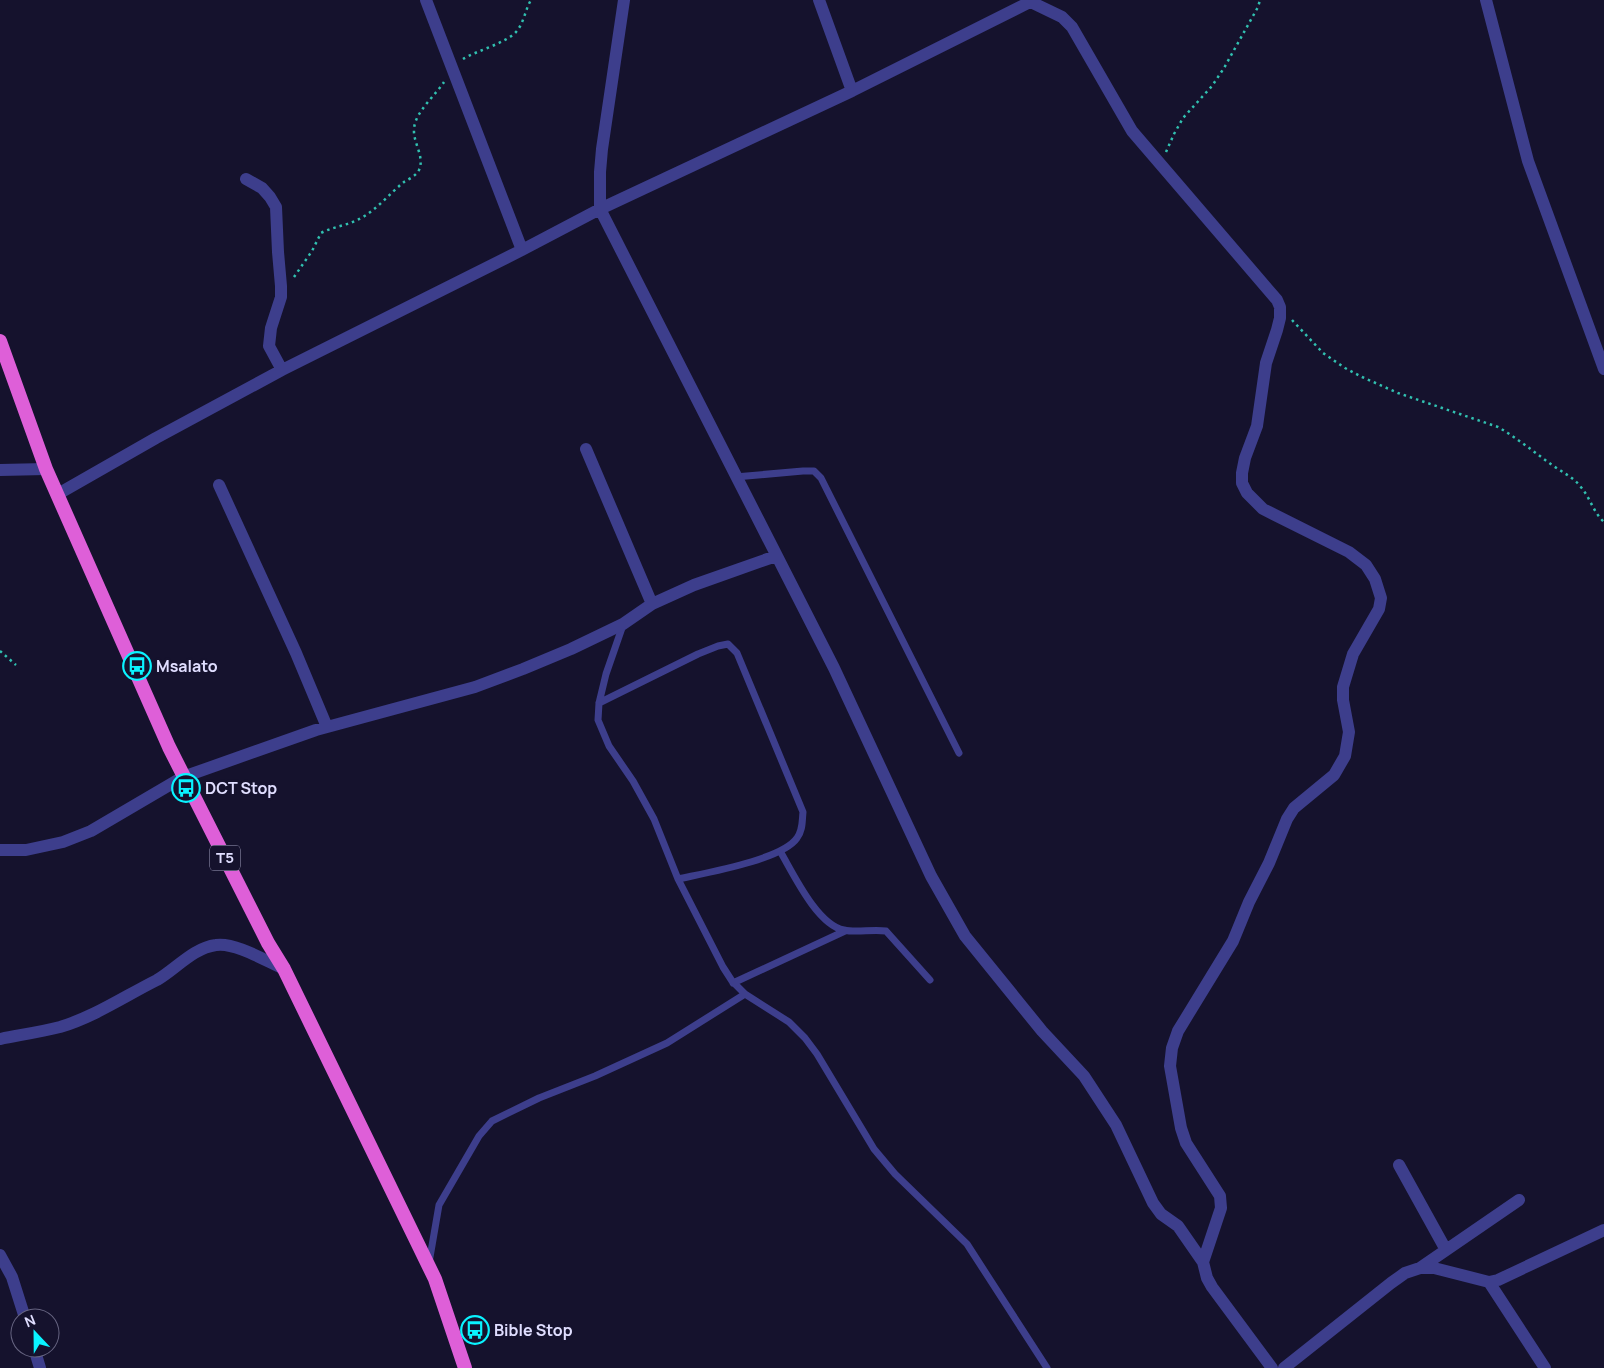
<svg xmlns="http://www.w3.org/2000/svg" width="1604" height="1368" font-family="Manrope,sans-serif">
	<style>
		.lines { fill: none; stroke-linecap: round; stroke-linejoin: round }
		.path { stroke: #31c0b0; stroke-width: 2.5; stroke-dasharray: 2.5 4; stroke-linecap: butt }
		.service { stroke: #3d3e8c; stroke-width: 7 }
		.minor { stroke: #3d3e8c; stroke-width: 12 }
		.trunk { stroke: #de5fd8; stroke-width: 14 }
		.labels { text-anchor: middle; stroke-width: 4.5; stroke-linejoin: round; paint-order: stroke }
		.shield { fill: #15122d; stroke: #a3a1c0; stroke-width: 1 }
		.shield-label { font-size: 15px; font-weight: bold; fill: #e0deff }
		.poi-label { font-size: 16px; font-weight: bold; fill: #e0deff; stroke: #15122d; text-anchor: start }
	</style>
	<rect width="100%" height="100%" fill="#15122d"/>
	<g class="lines">
		<path class="path" d="M463,59C478,50 504,44 516,32C524,23 525,10 531,0
			M1166,152L1174,134L1183,118L1212,86L1224,68L1258,7L1260,0
			M294,277L312,251L321,233C332,227 345,226 357,220C375,212 389,194 404,182C409,179 416,176 419,170C425,157 413,143 414,129C415,112 435,96 444,82
			M1292,320L1323,353L1345,368L1362,377L1398,393L1498,427C1517,438 1534,452 1552,465C1562,472 1573,477 1580,486C1590,497 1593,512 1604,522
			M0,651L16,665"/>
		<path class="service" d="M735,477L803,471H814L821,478L959,753
			M623,625L606,674L599,703L598,720L609,746L633,781L654,819L678,879L723,967L732,981L745,994L789,1022L805,1038L817,1054L874,1149L895,1174L967,1244L1047,1368
			M599,703L698,654L718,646L728,644L737,653L803,812C802,821 803,830 797,838C782,860 705,873 678,879
			M780,851C793,873 817,925 844,930C856,933 872,929 886,931L930,980
			M733,983L845,931
			M429,1263L439,1205L479,1136L492,1121L539,1098L595,1076L667,1043L745,994"/>
		<path class="minor" d="M426,0L522,250
			M624,0L602,149L600,172V209L834,668L931,876L965,936L1042,1031L1084,1076L1116,1125L1153,1203L1161,1214L1178,1226L1203,1262
			M819,0L852,91
			M1030,0L1031,2L1062,17L1072,27L1132,131L1277,300L1280,307V318L1277,330L1266,363L1257,426L1245,458L1242,473V483L1247,493L1263,509L1349,552L1366,565L1375,579L1381,598L1379,609L1353,654L1343,687V700L1349,732L1345,756L1334,775L1294,808L1287,819L1269,863L1249,902L1233,941L1178,1031L1172,1048L1170,1066L1181,1128L1186,1143L1220,1196L1221,1208L1203,1262L1207,1278L1212,1287L1272,1368
			M1486,0L1528,161L1604,369
			M246,179L262,188L270,197L276,207L278,252L281,286V297L271,328L269,346L282,370
			M586,449L652,604
			M0,470L46,469
			M219,485L296,653L327,727
			M58,494L156,438L282,370L522,250L600,209L852,91L1034,0
			M0,850H26L63,842L91,831L183,777L316,730L475,687L523,669L571,649L623,624L652,604L694,585L776,556
			M0,1039C20,1035 40,1032 60,1027C94,1017 125,996 157,980C176,969 193,948 216,945C235,942 266,961 284,969
			M1399,1165L1446,1250
			M0,1255L12,1277L25,1318
			M1420,1268L1519,1200
			M1489,1282L1545,1368
			M34,1348L40,1368
			M1284,1368L1391,1283L1405,1273L1420,1268H1434L1489,1282L1498,1280L1604,1230"/>
		<path class="trunk" d="M0,341L46,469L169,747L268,943L284,969L435,1279L465,1368"/>
	</g>
	<defs>
		<symbol id="bus-ring" viewBox="-11 -11 22 22"><circle r="9.5" fill="#15122d" stroke="#0af3ff" stroke-width="1.5"/><path d="M-5-6H5V4H4V6H2V4H-2V6H-4V4H-5ZM-3.5-4V0h7V-4ZM-3.5 1.2v1.5H-2V1.2ZM2 1.2v1.5H3.5V1.2Z" fill="#0af3ff"/></symbol>
	</defs>
	<g fill-rule="evenodd">
		<use href="#bus-ring" x="121" y="650" width="32" height="32"/>
		<use href="#bus-ring" x="170" y="772" width="32" height="32"/>
		<use href="#bus-ring" x="459" y="1314" width="32" height="32"/>
	</g>
	<g class="labels">
		<rect class="shield" x="210" y="845.5" width="30" height="25" rx="4"/>
		<g class="shield-label">
			<text x="225" y="863">T5</text>
		</g>
		<g class="poi-label">
			<text x="156" y="672">Msalato</text>
			<text x="205" y="794">DCT Stop</text>
			<text x="494" y="1336">Bible Stop</text>
		</g>
	</g>
	<g transform="translate(35 1333) rotate(338)"><circle r="24" fill="#15122d" stroke="#666481"/>
	<path d="M0-4L9 19L0 12L-9 19Z" fill="#0af3ff"/>
	<text y="-8" font-size="14" font-weight="bold" text-anchor="middle" fill="#e0deff">N</text>
	</g>
</svg>
